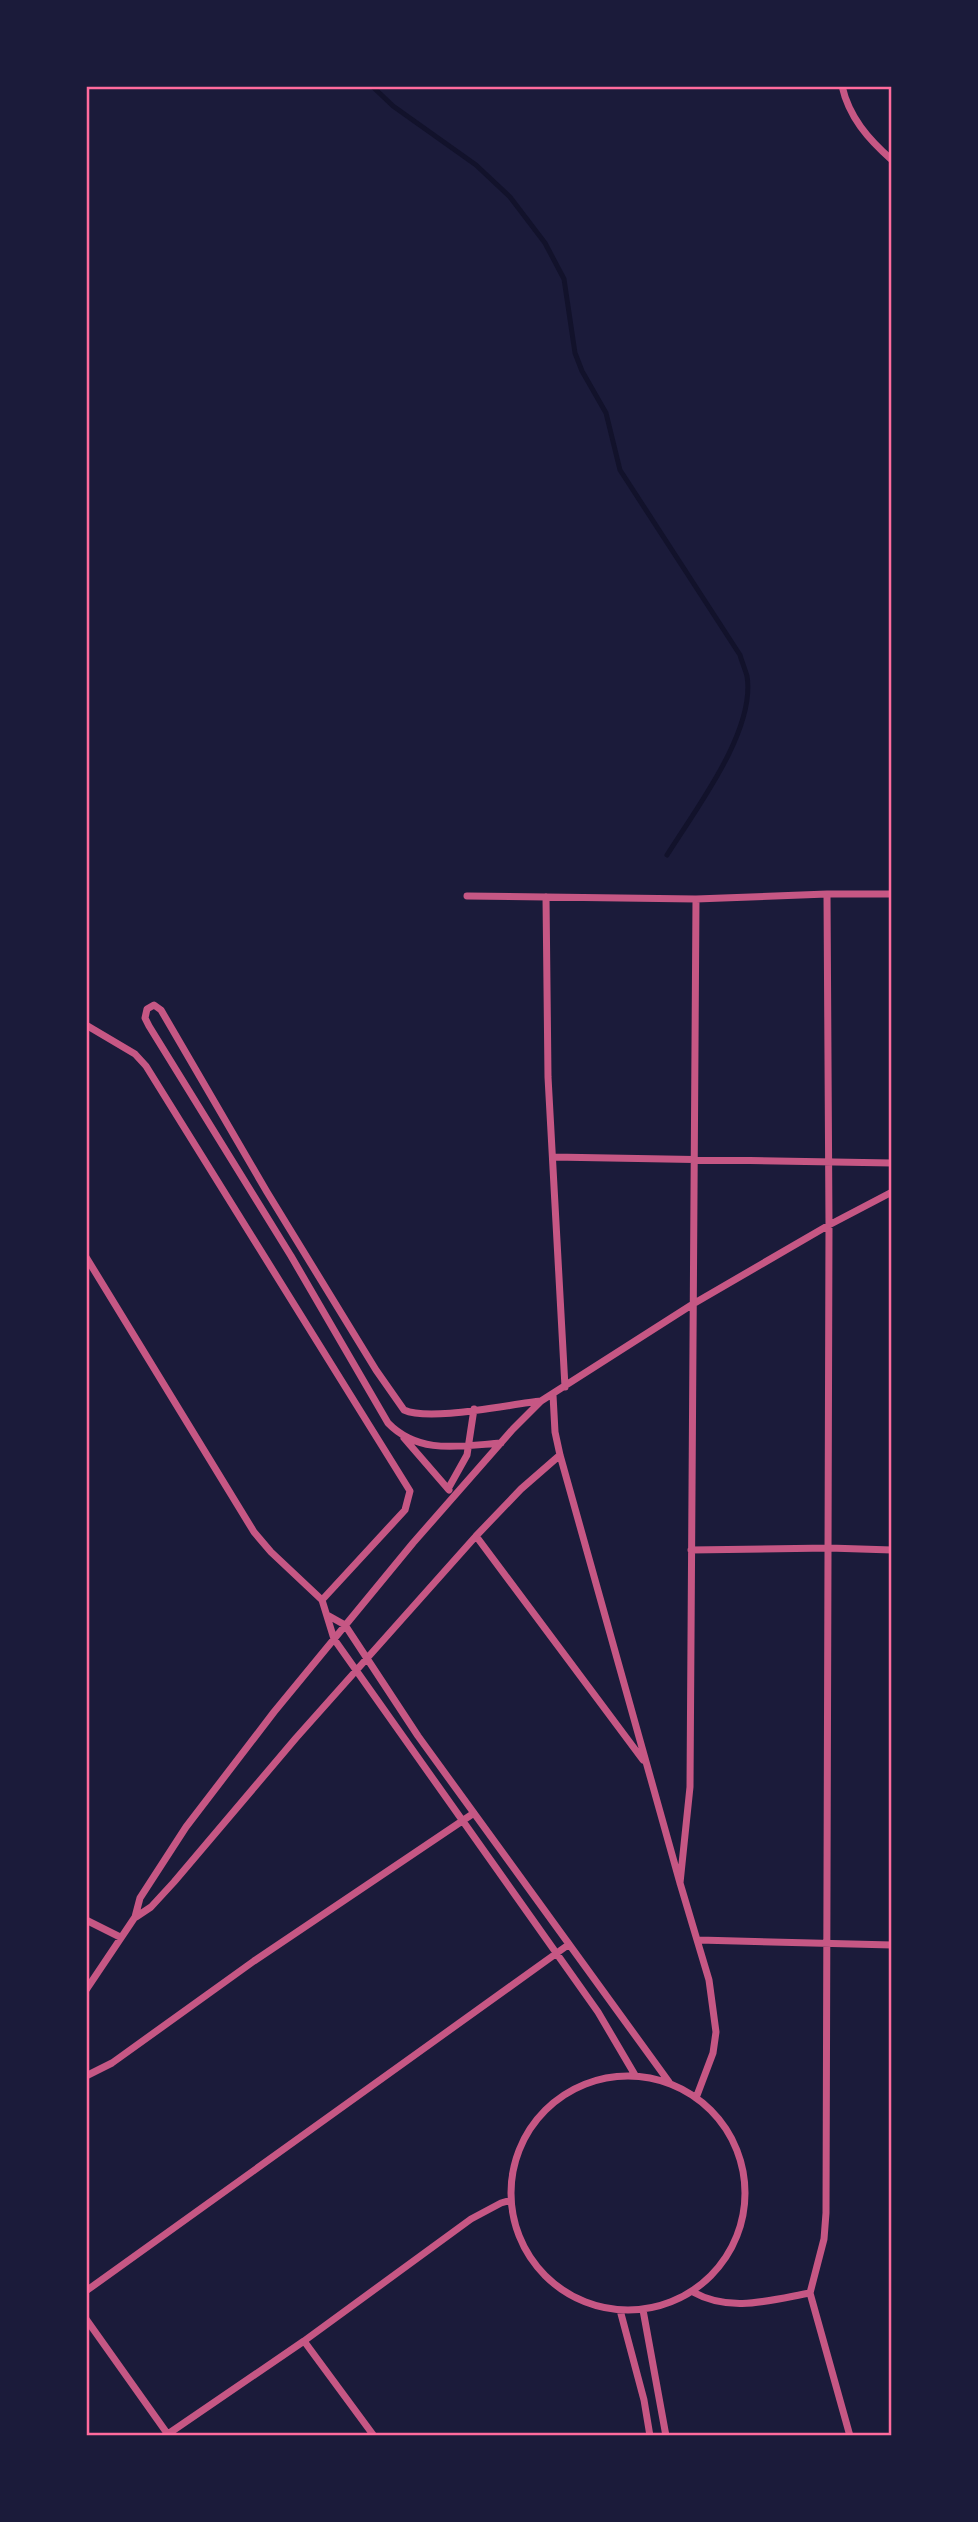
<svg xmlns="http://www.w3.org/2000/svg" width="978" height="2522" font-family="Karla,sans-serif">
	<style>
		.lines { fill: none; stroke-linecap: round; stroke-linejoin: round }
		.stream { stroke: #12122b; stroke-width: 5 }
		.minor { stroke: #c65784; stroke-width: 7 }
		.neatline { fill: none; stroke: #ff6b9d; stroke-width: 2.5 }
	</style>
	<rect width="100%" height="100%" fill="#1b1b3a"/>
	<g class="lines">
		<path class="stream" d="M372,86L393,106L476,165L510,197L545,243L564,279L575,353L582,371L606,413L620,470L740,655C742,662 745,669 747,676C756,731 695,810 667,855"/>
		<path class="minor" d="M842,86C849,117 868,139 892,160
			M827,894L829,1225L826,2213L824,2239L810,2293L850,2436
			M467,896L696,899L827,894H892
			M546,897L548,1077L565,1387
			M86,1025L135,1054L146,1066L410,1491L405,1510L322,1600
			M553,1157L892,1163
			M86,1257L254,1532L271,1552L322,1600L334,1639L598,2012L635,2075
			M553,1395L555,1432L560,1455L680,1883L709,1980L716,2032L713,2053L696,2098
			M404,1438L449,1490
			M501,1443C460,1446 419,1455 388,1423L291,1256L149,1026L145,1018L147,1009L154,1005L161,1010L267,1192L376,1370L404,1410C430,1422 510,1404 541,1401
			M448,1489L467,1455L474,1409
			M476,1536L643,1760
			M691,1550L829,1548L892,1550
			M329,1616L345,1625L418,1736L669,2082
			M680,1883L690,1787L696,899
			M136,1917L151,1907L174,1882L296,1738L476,1536L521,1489L560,1455
			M86,1920L120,1937
			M699,1940L892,1945
			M86,1990L135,1917L140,1898L186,1827L274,1712L413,1543L513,1429L541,1401L693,1304L829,1225L892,1192
			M511 2193a117 117 0 1 1 234 0a117 117 0 1 1-234 0Z
			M86,2076L112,2063L254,1961L474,1813
			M86,2291L568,1945
			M693,2292C730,2313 771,2300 810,2293
			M620,2310L644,2400L650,2436
			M643,2310L666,2436
			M86,2319L169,2436
			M304,2341L374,2436
			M165,2436L304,2341L471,2219L501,2203L511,2200"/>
	</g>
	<rect width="978" height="2522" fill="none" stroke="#1b1b3a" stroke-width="175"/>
	<rect x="88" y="88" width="802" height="2346" class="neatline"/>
</svg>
